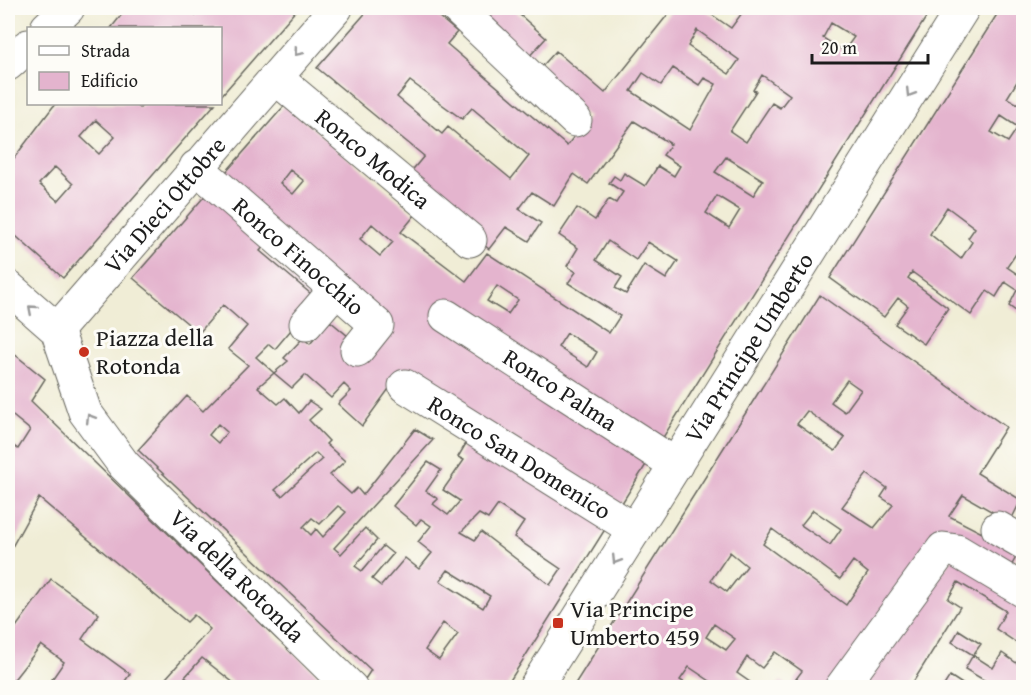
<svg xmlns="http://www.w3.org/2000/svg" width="1031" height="695" font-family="'Gentium Book Plus',serif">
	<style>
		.building { fill: #e4b4ce; fill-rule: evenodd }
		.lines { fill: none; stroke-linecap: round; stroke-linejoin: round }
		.minor-casing { stroke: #66655d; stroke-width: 35 }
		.minor { stroke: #fff; stroke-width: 33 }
		.oneway { stroke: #999 }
		.poi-dot { fill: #c8321e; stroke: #fdfcf7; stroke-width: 2 }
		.labels { text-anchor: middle; stroke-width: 6; stroke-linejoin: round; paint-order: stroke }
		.street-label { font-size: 24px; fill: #1c1c1c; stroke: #fdfcf7 }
		.poi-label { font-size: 24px; fill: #1c1c1c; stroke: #fdfcf7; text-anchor: start }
	</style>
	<rect width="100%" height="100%" fill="#fdfcf7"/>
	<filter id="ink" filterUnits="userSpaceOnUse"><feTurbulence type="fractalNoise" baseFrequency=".0167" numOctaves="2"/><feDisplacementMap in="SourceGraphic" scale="12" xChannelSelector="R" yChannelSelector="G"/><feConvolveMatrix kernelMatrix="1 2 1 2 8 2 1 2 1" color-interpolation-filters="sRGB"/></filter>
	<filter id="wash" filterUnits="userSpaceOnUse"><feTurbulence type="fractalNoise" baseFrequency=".008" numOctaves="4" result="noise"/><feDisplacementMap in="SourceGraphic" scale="24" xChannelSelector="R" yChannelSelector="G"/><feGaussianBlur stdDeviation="1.35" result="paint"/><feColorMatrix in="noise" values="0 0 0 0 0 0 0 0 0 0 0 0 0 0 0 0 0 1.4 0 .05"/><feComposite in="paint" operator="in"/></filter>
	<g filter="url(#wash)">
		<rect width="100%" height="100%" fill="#f0edd6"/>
		<g id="blocks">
			<path class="building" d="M127,8H186L195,15L201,8H298L220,97V28H111Z
				M370,8H447L439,17L457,32L447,44L567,146L588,117L537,72L556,51L605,93L673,8H702L731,28L742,13L734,8H932L617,511L399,375L362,426L338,404L351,391L344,384L331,398L305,375L292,388L274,373L288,361L284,358L303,338L310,344L330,321L354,341L386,326L219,180L285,105L415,215L401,232L466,281L487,253L609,333L620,316L568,283L576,272L567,266L578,248L559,235L577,208L595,220L609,199L616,203L623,192L609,183L614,176L620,180L624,173L645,186L658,166L674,176L680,166L663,155L671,144L634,121L588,184L574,174L554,206L532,192L519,209L541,223L529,241L506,227L489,249L404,180L424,156L317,68ZM831,23L854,37L844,51L823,38ZM697,30L739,60L729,74L688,46ZM673,68L699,85L704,78L716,84L690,130L631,91L643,73L661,85ZM762,75L790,95L780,108L772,103L746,142L730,131L756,91L753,90ZM410,81L462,119L472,108L529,156L511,179L448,127L442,134L397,97ZM726,157L763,180L753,196L715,172ZM290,170L304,181L293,194L280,183ZM717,196L740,210L729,228L706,213ZM372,224L393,242L380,256L360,239ZM608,241L636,260L648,242L678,261L666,279L644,265L626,294L615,288L622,277L596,260ZM497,286L518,300L508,314L487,301ZM567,333L597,352L588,367L558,347Z
				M465,8H512L546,38L525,61Z
				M1001,8H1023V72L1007,98L1018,104L1023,96V251L1020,248L1007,267L1023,278V316L1009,306L1017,290L1005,282L996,297L987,291L971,315L912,272L908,278L948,308L924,344L895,324L908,306L898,298L884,317L830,278ZM1001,116L1018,127L1008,142L991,132ZM947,207L975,228L968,238L972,242L961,259L930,234Z
				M55,104H135L140,108L143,104H215L63,278L8,229V166ZM96,120L115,137L99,154L81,137ZM55,167L73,184L58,201L39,184Z
				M210,190L269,240L260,251L317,299L275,349L269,344L256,357L274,373L258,387L278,404L285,398L299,413L309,401L321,409L309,420L329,441L326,444L345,461L330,475L351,494L357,488L363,495L415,429L433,440L334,548L341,554L365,528L377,540L355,566L362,571L383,546L393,554L372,579L381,586L405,558L419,569L432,553L418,542L431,526L421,519L416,525L393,506L428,462L441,470L426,491L438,499L433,504L448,515L460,501L443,490L464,460L458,457L471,435L609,523L506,687H370L363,682L371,670L138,450L187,396L203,411L248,365L228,349L247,326L223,305L199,333L133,278ZM218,424L227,432L218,443L209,435ZM316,453L322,459L282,496L275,490ZM498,505L524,522L514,537L561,569L550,585L481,532L475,540L461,532L479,514L488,519ZM338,506L346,512L323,537L316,529L311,535L303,527L312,518L320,524ZM448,570L490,596L483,608L440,581ZM443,623L458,634L439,660L425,650Z
				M820,295L1006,427L977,473L1021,500L1010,522L963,495L949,516L1019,552L1006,575L937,534L828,687H776L781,681L790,687L802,671L775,652L762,668L747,657L737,673L757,687H719L689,667L680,680L691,687H573ZM847,380L861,390L845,412L831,402ZM807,411L845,438L835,451L797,424ZM867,474L887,488L881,497L893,505L874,528L842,507ZM813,510L841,529L830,545L801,525ZM772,529L840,579L853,561L868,573L846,605L763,544ZM730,552L747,566L727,592L711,580ZM714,624L735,639L726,650L706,637Z
				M8,349L45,379L31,401L278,640L332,687H239L202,658L185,677L198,687H158L210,629L194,615L187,622L39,498L8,554V442L18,449L30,430L8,412Z
				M955,555L1023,597V647L996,629L1006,611L958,582L948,599L960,607L910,687L899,681L895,687H855Z
				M51,579L99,614L82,639L130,674L121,687H52L48,685L64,662L41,645L8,687V621L16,627Z
				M959,630L981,644L973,655L952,642Z
				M1002,653L1018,664L1023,653V687H986L989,683L965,669L973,655L993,668Z
				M950,676L967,687H943Z"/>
		</g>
	</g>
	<g filter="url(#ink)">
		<use href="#blocks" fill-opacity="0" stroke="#66655d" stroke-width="1.5"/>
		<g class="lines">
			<defs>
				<g id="minor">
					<path d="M457,8L575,120"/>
					<path d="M47,28L68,8"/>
					<path d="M8,64L28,46"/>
					<path id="s1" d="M276,78L470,240"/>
					<path id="s2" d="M196,167L377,325L357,350"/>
					<path id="s3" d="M8,287L57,330L85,412L124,465L351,688"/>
					<path id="s4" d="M446,316L676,465"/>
					<path d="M306,324L336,289"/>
					<path id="s5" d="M57,330L336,8"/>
					<path id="s6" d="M405,386L635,530"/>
					<path d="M998,528L1024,543"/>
					<path id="s7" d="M535,688L963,8"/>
					<path d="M841,688L943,549L957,551L1024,591"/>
				</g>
			</defs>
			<use href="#minor" class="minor-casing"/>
			<use href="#minor" class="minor"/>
		</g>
		<defs><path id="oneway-chevron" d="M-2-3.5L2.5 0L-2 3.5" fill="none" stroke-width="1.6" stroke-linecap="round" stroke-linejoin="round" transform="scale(1.5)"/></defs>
		<g class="oneway">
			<use href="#oneway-chevron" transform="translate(298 52) rotate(130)"/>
			<use href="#oneway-chevron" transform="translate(910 93) rotate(122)"/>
			<use href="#oneway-chevron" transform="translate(32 309) rotate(-139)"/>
			<use href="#oneway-chevron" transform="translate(90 418) rotate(-122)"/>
			<use href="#oneway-chevron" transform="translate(616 560) rotate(122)"/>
		</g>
	</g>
	<g class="poi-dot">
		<circle cx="84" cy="352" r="6"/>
		<rect x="552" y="617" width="12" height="12" rx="3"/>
	</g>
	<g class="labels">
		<g class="street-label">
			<text dy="8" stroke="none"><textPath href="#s1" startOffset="126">Ronco Modica</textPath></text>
			<text dy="8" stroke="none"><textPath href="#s5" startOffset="165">Via Dieci Ottobre</textPath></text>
			<text dy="8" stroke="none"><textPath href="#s2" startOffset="136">Ronco Finocchio</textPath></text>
			<text dy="8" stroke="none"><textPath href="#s7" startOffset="402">Via Principe Umberto</textPath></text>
			<text dy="8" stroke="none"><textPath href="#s4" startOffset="136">Ronco Palma</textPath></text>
			<text dy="8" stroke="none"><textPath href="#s6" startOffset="135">Ronco San Domenico</textPath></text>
			<text dy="8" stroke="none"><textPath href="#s3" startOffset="376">Via della Rotonda</textPath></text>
		</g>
		<g class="poi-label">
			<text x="96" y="346">Piazza della<tspan x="96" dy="28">Rotonda</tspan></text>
			<text x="570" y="617">Via Principe<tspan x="570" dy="28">Umberto 459</tspan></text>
		</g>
	</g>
	<rect width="1031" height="695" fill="none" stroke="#fdfcf7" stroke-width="30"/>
	<rect x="27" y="27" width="195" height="78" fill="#fdfcf7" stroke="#a3a29f" stroke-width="1.5"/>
	<rect x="39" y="46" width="30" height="9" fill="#ffffff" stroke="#a3a29f" stroke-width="1.5"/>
	<text x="81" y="57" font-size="18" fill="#1c1c1c">Strada</text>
	<rect x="39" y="72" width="30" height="18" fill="#e4b4ce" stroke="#a3a29f" stroke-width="1.5"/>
	<text x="81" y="87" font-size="18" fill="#1c1c1c">Edificio</text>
	<path d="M812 54v9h116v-9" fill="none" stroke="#1c1c1c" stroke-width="3"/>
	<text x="821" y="54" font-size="18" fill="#1c1c1c" stroke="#fdfcf7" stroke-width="4.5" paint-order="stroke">20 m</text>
</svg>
